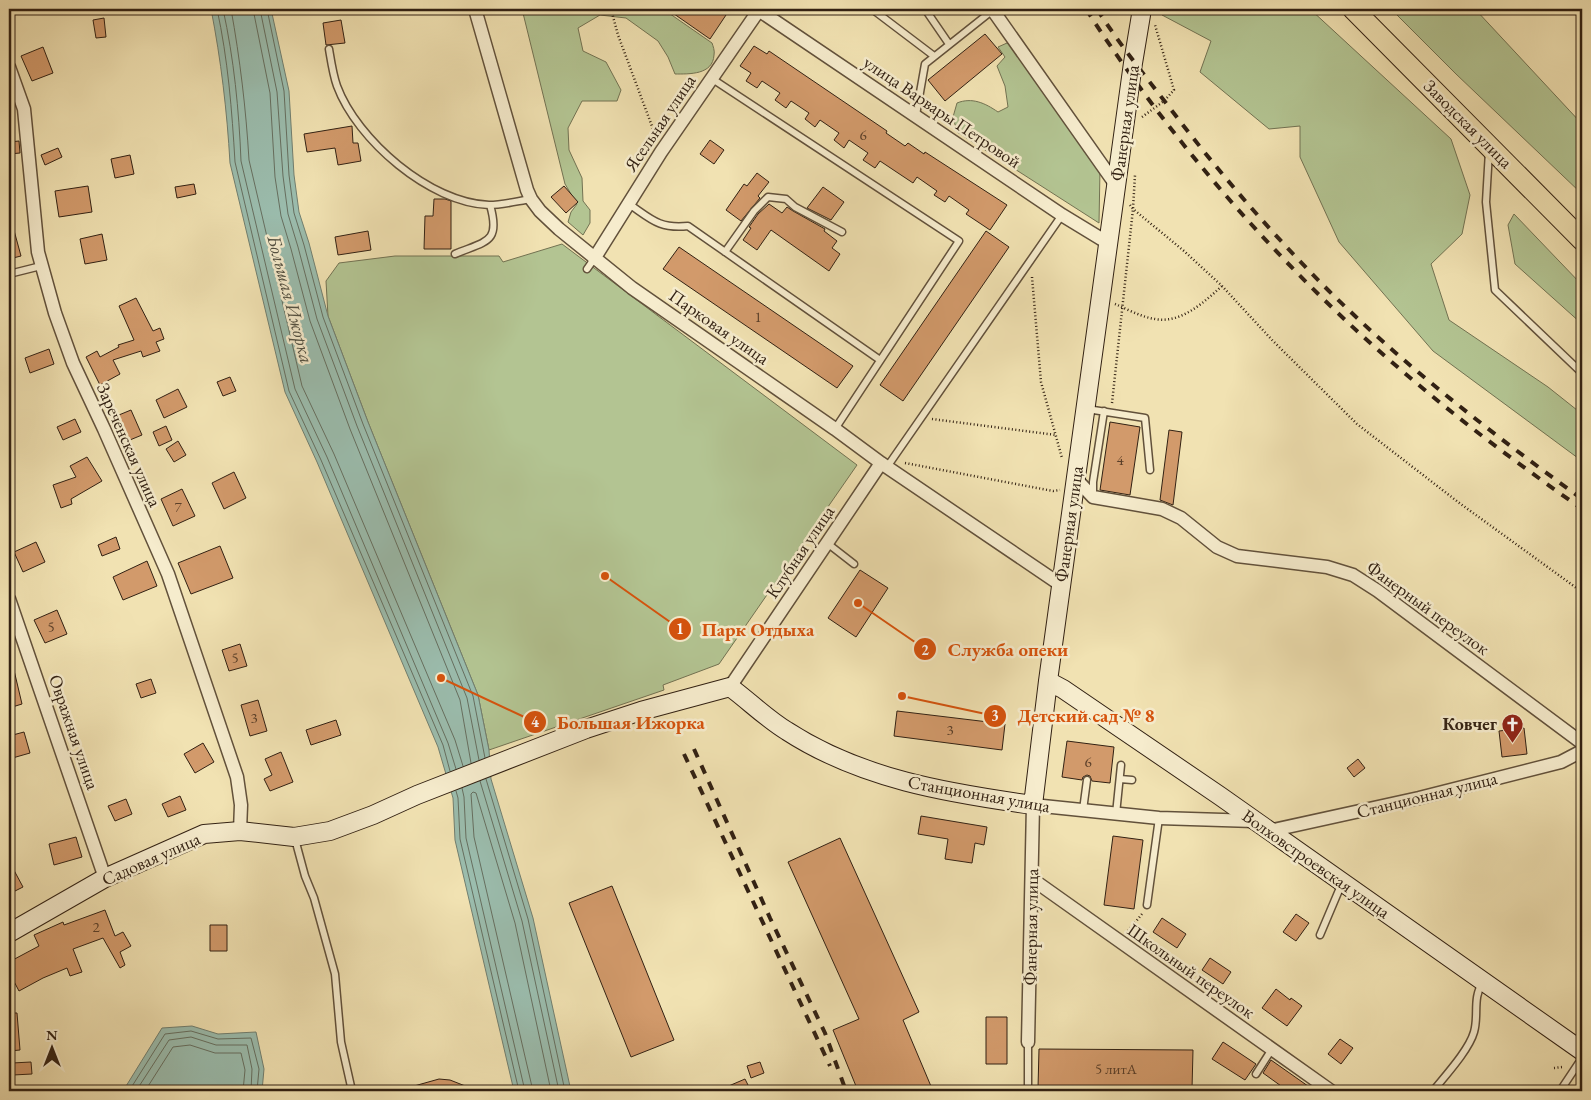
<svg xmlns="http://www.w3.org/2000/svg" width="1591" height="1100" font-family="'EB Garamond',serif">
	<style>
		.green { fill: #b3c492; stroke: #727252 }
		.water { fill: #9bbdae; stroke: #717f70 }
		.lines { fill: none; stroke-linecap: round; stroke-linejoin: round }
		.shore { stroke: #666f60; stroke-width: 1 }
		.building { fill: #d29a6b; stroke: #322113 }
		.lane-casing { stroke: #62513b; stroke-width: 9 }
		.street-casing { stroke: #62513b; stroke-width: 15 }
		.secondary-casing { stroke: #322113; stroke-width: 20 }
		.primary-casing { stroke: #322113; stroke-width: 22 }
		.path { stroke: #322113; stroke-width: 2.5; stroke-dasharray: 1 2.5; stroke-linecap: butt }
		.lane { stroke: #f6eccd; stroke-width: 6 }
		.street { stroke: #f6eccd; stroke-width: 12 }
		.secondary { stroke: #f6eccd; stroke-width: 18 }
		.primary { stroke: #f1e2b2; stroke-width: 20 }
		.rail { stroke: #322113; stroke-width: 4; stroke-dasharray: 9 9; stroke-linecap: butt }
		.labels { text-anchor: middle; stroke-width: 5; stroke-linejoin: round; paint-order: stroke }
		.number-label { font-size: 15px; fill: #5a3f29 }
		.street-label { font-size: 18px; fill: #322113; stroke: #f6eccd }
		.poi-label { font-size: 18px; font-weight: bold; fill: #322113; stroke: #f6eccd; text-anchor: end }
		.water-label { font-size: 19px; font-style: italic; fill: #525042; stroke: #f6eccd }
		.leader { fill: none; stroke: #d6530d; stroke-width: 2 }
		.callout-dot { fill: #d6530d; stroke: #f6eccd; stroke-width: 2 }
		.mark-label { font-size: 15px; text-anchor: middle; font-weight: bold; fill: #fff }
		.callout-label { font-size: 19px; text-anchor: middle; font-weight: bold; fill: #d6530d; stroke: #f6eccd; stroke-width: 5; stroke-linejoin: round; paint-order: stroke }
	</style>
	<rect width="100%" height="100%" fill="#f1e2b2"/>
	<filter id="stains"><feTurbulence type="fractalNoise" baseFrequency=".004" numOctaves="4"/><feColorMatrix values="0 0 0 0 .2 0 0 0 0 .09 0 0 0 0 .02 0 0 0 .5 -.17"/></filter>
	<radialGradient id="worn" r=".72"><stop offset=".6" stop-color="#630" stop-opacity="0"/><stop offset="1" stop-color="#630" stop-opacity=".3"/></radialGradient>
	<path class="green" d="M522,9H663L712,43C713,46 715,51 714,55C713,75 689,74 675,74L668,57L658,41L626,18L600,15L578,28L583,51L606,62L621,90L617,101H582L568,128L569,150L582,178L583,201L590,210V223L583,235L568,222L571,212L577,204L565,184Z
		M1164,9H1310L1451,139L1470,195L1462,234L1431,264L1449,320L1548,387L1582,414V461L1433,351L1339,242L1300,157V126L1269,129L1200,72L1211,41L1162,15Z
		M1391,9H1475L1582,124V194L1456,74Z
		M1007,43L1013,48L1100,169L1099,223L957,132L953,117L957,103C972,97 985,103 998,112L1008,107L1005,86L997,66L1005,57L998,47Z
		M1514,214L1582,285V324L1515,264L1508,225Z
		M562,244L857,465L719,664L663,685L664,690L489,750L478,695L368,422L328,316L326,281L339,263L395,256H499L503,262Z"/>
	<path class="water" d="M211,9H271L289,91L294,175L299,212L309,243L328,316L368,422L478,695L489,750L491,779L533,918L571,1091H514L455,840L453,798L438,747L317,462L285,392L230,163C227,111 221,60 211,9Z
		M192,1026L218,1034L256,1032L264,1069L262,1091H123L162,1028Z"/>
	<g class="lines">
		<path class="shore" d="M217,9C228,59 232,111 235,162L289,391L321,460L443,745L450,771
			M223,9C234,59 239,110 241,161L295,389L327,457L448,743L456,769
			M231,9C240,59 246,109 249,160L302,386L334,454L455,740L463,766
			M253,9L270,93L275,177L281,216L291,249L310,321L350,429L460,700L471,763
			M260,9L277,92L283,176L288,214L298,247L317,319L357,426L467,698L479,760
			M267,9L284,91L289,175L294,213L304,245L323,317L363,424L473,696L485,758
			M486,779L528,919L565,1091
			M480,781L522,921L559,1091
			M462,788L464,797L466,838L525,1091
			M456,791L458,798L460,839L519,1091
			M129,1091L165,1034L191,1031L218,1039L251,1038L259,1069L257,1091
			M136,1091L169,1040L191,1037L216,1045H247L252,1069L251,1091
			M145,1091L173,1047L190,1045L215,1053H241L245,1070L243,1091
			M533,1091L474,837L471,794L473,792L476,793L515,923L551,1091"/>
	</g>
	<path class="building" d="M667,9H717L726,15L710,39Z
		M104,18L106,37L96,38L93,20Z
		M341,20L345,43L326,45L323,23Z
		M985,34L1002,54L945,101L928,80Z
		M754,46L767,54L769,51L887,131L886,133L905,146L908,143L924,154L925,152L1007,205L990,230L966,214L969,210L949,196L945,202L934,195L937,191L917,177L913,183L880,161L875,168L863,160L868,153L849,140L844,148L834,140L839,133L820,120L815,127L805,119L809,113L791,101L786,108L775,100L780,93L762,81L757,88L746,81L751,73L740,66Z
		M43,47L53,73L32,81L21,56Z
		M352,126L353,143H358L361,161L338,165L335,148L307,152L304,134Z
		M710,140L724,150L714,164L700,154Z
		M19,141L20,153L9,154V142Z
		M58,148L62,157L45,165L41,155Z
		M130,155L134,174L115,178L111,159Z
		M757,173L769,182L758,196L760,198L741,221L726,210L744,184L747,186Z
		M194,184L196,194L177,198L175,187Z
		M88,186L92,212L59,217L55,191Z
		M564,186L578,202L566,213L551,197Z
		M823,187L844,202L831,220L807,208Z
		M434,199H445L451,201V249H424L425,216H433Z
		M769,204L782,213L787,207L793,211L825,229L824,231L837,241L832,248L840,254L829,271L771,230L757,250L743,240L751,228L749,227L758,214Z
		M12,223L21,256L9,259V224Z
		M368,231L371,250L338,255L335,237Z
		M986,231L1009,247L903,401L880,385Z
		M102,234L107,260L85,264L80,239Z
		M679,247L853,366L837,388L663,269Z
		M136,298L153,331L160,328L164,339L156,342L160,351L143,357L141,351L113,360L120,374L100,385L86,357L97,351L100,357L119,347L118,345L134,340L119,306Z
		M49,349L54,364L30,373L25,358Z
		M230,377L236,391L223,396L217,382Z
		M178,389L187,407L164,418L156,400Z
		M131,410L142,435L125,442L114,417Z
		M75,419L81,432L63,440L57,427Z
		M1110,422L1140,427L1130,495L1100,490Z
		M166,426L172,440L159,446L153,432Z
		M1169,430L1182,432L1173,505L1160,500Z
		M178,441L186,455L174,462L166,449Z
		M87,457L102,481L71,499L72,504L61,508L53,485L76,477L70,466Z
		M234,472L246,498L224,509L212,483Z
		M182,489L195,516L173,526L161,499Z
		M116,537L120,549L102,556L98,545Z
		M36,542L45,562L23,572L14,552Z
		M220,546L233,578L191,594L178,563Z
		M147,561L157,586L123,600L113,577Z
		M860,570L888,588L856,637L828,618Z
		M57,610L67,634L45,643L34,620Z
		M240,644L247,666L229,671L222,650Z
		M13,666L22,704L9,708V667Z
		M151,679L156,693L141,698L136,684Z
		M258,700L267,731L250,736L241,705Z
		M897,711L1005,724L1002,750L894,736Z
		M336,720L341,735L311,745L306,730Z
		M1524,728L1527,754L1502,757L1499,731Z
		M24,732L30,753L9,759V736Z
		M1067,741L1114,747L1110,783L1092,781L1090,776L1087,775L1083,777L1082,780L1062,777Z
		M203,743L214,762L195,773L184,754Z
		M281,752L293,782L270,791L264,779L272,775L265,759Z
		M1358,759L1365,768L1354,777L1347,768Z
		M180,796L186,810L168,817L162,804Z
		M126,799L132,814L115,821L108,806Z
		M921,816L987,827L984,845L975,843L972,863L945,859L948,839L918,834Z
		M1113,836L1143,840L1134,909L1104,905Z
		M76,837L82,857L54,865L49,844Z
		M840,838L919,1012L903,1020L933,1091H858L833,1030L859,1019L788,862Z
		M9,861L23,887L9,894Z
		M612,886L674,1040L631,1057L569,903Z
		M105,910L115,936L123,932L131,946L120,952L125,965L120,968L103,938L73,949L82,972L70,976L67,968L43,978L19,991L9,972V962L39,946L34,935L63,922L64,925Z
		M1296,914L1309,923L1296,941L1283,932Z
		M1162,918L1186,934L1177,948L1153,932Z
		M210,925H227V951H210Z
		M1210,958L1231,972L1223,984L1202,970Z
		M1276,989L1290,1000L1291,998L1302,1006L1287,1026L1262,1008Z
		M9,1013H17L20,1050L9,1051Z
		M986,1017H1007V1064H986Z
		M1340,1039L1353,1048L1341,1064L1328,1054Z
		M1223,1042L1256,1064L1245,1080L1212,1059Z
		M1039,1049L1193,1050L1192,1089L1038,1088Z
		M1271,1060L1315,1091H1288L1263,1073Z
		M31,1062L32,1074L13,1075L12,1063Z
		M760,1062L764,1073L751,1078L747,1066Z
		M439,1079L450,1080L478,1091H407V1088Z
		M745,1079L751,1091H717Z"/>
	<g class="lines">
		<defs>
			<path id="lane" d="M872,9L934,56
				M925,9L949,44
				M329,49C331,61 333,75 337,86C357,140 430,203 489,205C503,205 518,201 531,199
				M711,78L959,241L835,429
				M916,115L925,64L993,10
				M1489,151L1486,202L1495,290L1582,373
				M629,204C651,219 659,229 688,226L880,360
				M725,252L754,211L768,197L786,199L795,207L842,232
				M455,254C486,241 501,243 490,205
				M587,269L594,259
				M9,274L41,266
				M1087,409L1145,418L1150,470
				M887,467L1062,215
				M1093,496V482L1104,411
				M827,543L854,564
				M1120,779L1132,780
				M1083,810L1087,780
				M1116,814L1121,765
				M295,839L305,876L314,898L335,974L341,1042L352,1091
				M1147,905L1159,818
				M1320,935L1342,883
				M1256,1074L1272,1049
				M1028,1091V1042
				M1433,1091C1445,1076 1469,1050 1474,1032C1479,1015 1472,998 1483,982
				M1560,1091L1582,1058"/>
			<path id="street" d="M475,9L527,190L531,199L540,211L559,229L632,288L835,429L881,463L1061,585
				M757,9L1062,215L1108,243
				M992,9L1116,185
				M9,67L24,109L38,252L55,313L73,363L104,429L168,574L237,777L241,805L240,831
				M594,259L661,152L759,10
				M1076,479L1093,497L1162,509L1181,518L1217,547L1237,556L1327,567L1353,575L1378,591L1582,743
				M9,599L105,878
				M730,687L881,463
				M1269,831L1419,798L1561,762L1582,751
				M1032,879L1331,1091
				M1028,1042L1033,805L1159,818L1254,821"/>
			<path id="secondary" d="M1048,681L1063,689L1220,796L1582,1051
				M9,933L105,878L204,834L240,831L294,837L330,831L373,815L417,795L586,729L641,711L730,687C749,701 767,719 787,731C861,779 947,793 1033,805L1048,681L1133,63L1142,9"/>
			<path id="primary" d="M1353,9L1582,240"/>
		</defs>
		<use href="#lane" class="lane-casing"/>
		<use href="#street" class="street-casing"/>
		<use href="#secondary" class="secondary-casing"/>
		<use href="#primary" class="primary-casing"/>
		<path class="path" d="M611,9L618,35L656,137
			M1156,12L1168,9
			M1142,117L1164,101L1174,90L1155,25
			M1130,205L1133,209L1184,251L1222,286L1273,341L1357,424L1458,502L1582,592
			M1032,277L1041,382L1062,458
			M1115,304C1127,309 1141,317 1155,319C1181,324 1204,302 1222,286
			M1112,403L1133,209L1135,175
			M932,419L1056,435
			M905,463L1053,491L1060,490
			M1128,931L1142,914
			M1554,1068L1563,1067"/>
		<use href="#lane" class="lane"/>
		<use href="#street" class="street"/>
		<use href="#secondary" class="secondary"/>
		<use href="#primary" class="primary"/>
		<path class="rail" d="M1086,9C1176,149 1292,280 1420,386C1472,430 1527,470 1582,509
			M1097,9C1118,42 1142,72 1166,103C1216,169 1270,232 1329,291C1407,368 1494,435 1582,499
			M694,749L770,918L825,1033L846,1091
			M684,754L830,1066"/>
	</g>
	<defs>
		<symbol id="church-pin" viewBox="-11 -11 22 30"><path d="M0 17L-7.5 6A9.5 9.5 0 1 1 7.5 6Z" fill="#8f2418" stroke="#f6eccd"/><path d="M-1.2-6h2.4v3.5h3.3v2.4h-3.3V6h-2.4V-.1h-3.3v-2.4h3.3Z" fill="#fff"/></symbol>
	</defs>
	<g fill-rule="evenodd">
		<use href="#church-pin" x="1500" y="712" width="25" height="34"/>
	</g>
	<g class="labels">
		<g class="number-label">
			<text x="863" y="140">6</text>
			<text x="758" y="322">1</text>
			<text x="1120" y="465">4</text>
			<text x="178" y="512">7</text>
			<text x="51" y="632">5</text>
			<text x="235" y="663">5</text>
			<text x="254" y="723">3</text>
			<text x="950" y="735">3</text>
			<text x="1088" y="767">6</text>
			<text x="96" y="932">2</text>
			<text x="1116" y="1074">5 литА</text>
		</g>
		<g class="street-label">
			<text transform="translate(942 112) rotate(34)" y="6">улица Варвары Петровой</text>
			<text transform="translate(660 123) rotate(-56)" y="6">Ясельная улица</text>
			<text transform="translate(1125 123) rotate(-82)" y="6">Фанерная улица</text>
			<text transform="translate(1468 124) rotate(45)" y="6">Заводская улица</text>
			<text transform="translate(719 327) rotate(35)" y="6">Парковая улица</text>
			<text transform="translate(129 445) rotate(66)" y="6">Зареченская улица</text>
			<text transform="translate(1069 524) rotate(-82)" y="6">Фанерная улица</text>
			<text transform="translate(800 552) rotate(-56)" y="6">Клубная улица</text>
			<text transform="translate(1428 608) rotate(36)" y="6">Фанерный переулок</text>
			<text transform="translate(74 732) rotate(71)" y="6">Овражная улица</text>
			<text transform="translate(979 794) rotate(10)" y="6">Станционная улица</text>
			<text transform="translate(1427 795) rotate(-14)" y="6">Станционная улица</text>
			<text transform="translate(151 859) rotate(-24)" y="6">Садовая улица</text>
			<text transform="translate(1316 864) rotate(35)" y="6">Волховстроевская улица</text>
			<text transform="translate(1031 927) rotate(-89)" y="6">Фанерная улица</text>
			<text transform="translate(1191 971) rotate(35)" y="6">Школьный переулок</text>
		</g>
		<g class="poi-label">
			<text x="1497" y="730">Ковчег</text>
		</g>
		<g class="water-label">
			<text transform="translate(291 299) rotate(75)" y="7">Большая Ижорка</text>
		</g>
	</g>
	<path class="leader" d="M605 576L680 629M858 603L925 649M902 696L995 716M441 678L535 722"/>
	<g class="callout-dot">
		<circle cx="605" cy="576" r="5"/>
		<circle cx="858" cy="603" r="5"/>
		<circle cx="902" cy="696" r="5"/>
		<circle cx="441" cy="678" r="5"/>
		<circle cx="680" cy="629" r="12"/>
		<circle cx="925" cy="649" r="12"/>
		<circle cx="995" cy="716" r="12"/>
		<circle cx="535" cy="722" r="12"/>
	</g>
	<g class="mark-label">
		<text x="680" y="634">1</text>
		<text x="925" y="655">2</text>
		<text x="995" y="721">3</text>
		<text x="535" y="727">4</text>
	</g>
	<g class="callout-label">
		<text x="758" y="636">Парк Отдыха</text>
		<text x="1008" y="656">Служба опеки</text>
		<text x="1086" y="722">Детский сад № 8</text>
		<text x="631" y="729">Большая Ижорка</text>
	</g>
	<rect width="1591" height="1100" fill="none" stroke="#f1e2b2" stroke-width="30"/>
	<rect x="10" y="10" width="1571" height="1080" fill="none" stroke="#322113" stroke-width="2.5"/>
	<rect x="15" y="15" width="1561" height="1070" fill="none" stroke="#322113"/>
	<g transform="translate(52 1048)" stroke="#f6eccd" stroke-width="4" paint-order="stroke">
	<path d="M0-4L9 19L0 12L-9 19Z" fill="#322113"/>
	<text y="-8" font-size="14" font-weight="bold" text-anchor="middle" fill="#322113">N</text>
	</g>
	<rect width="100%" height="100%" filter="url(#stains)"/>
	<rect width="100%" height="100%" fill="url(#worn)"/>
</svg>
